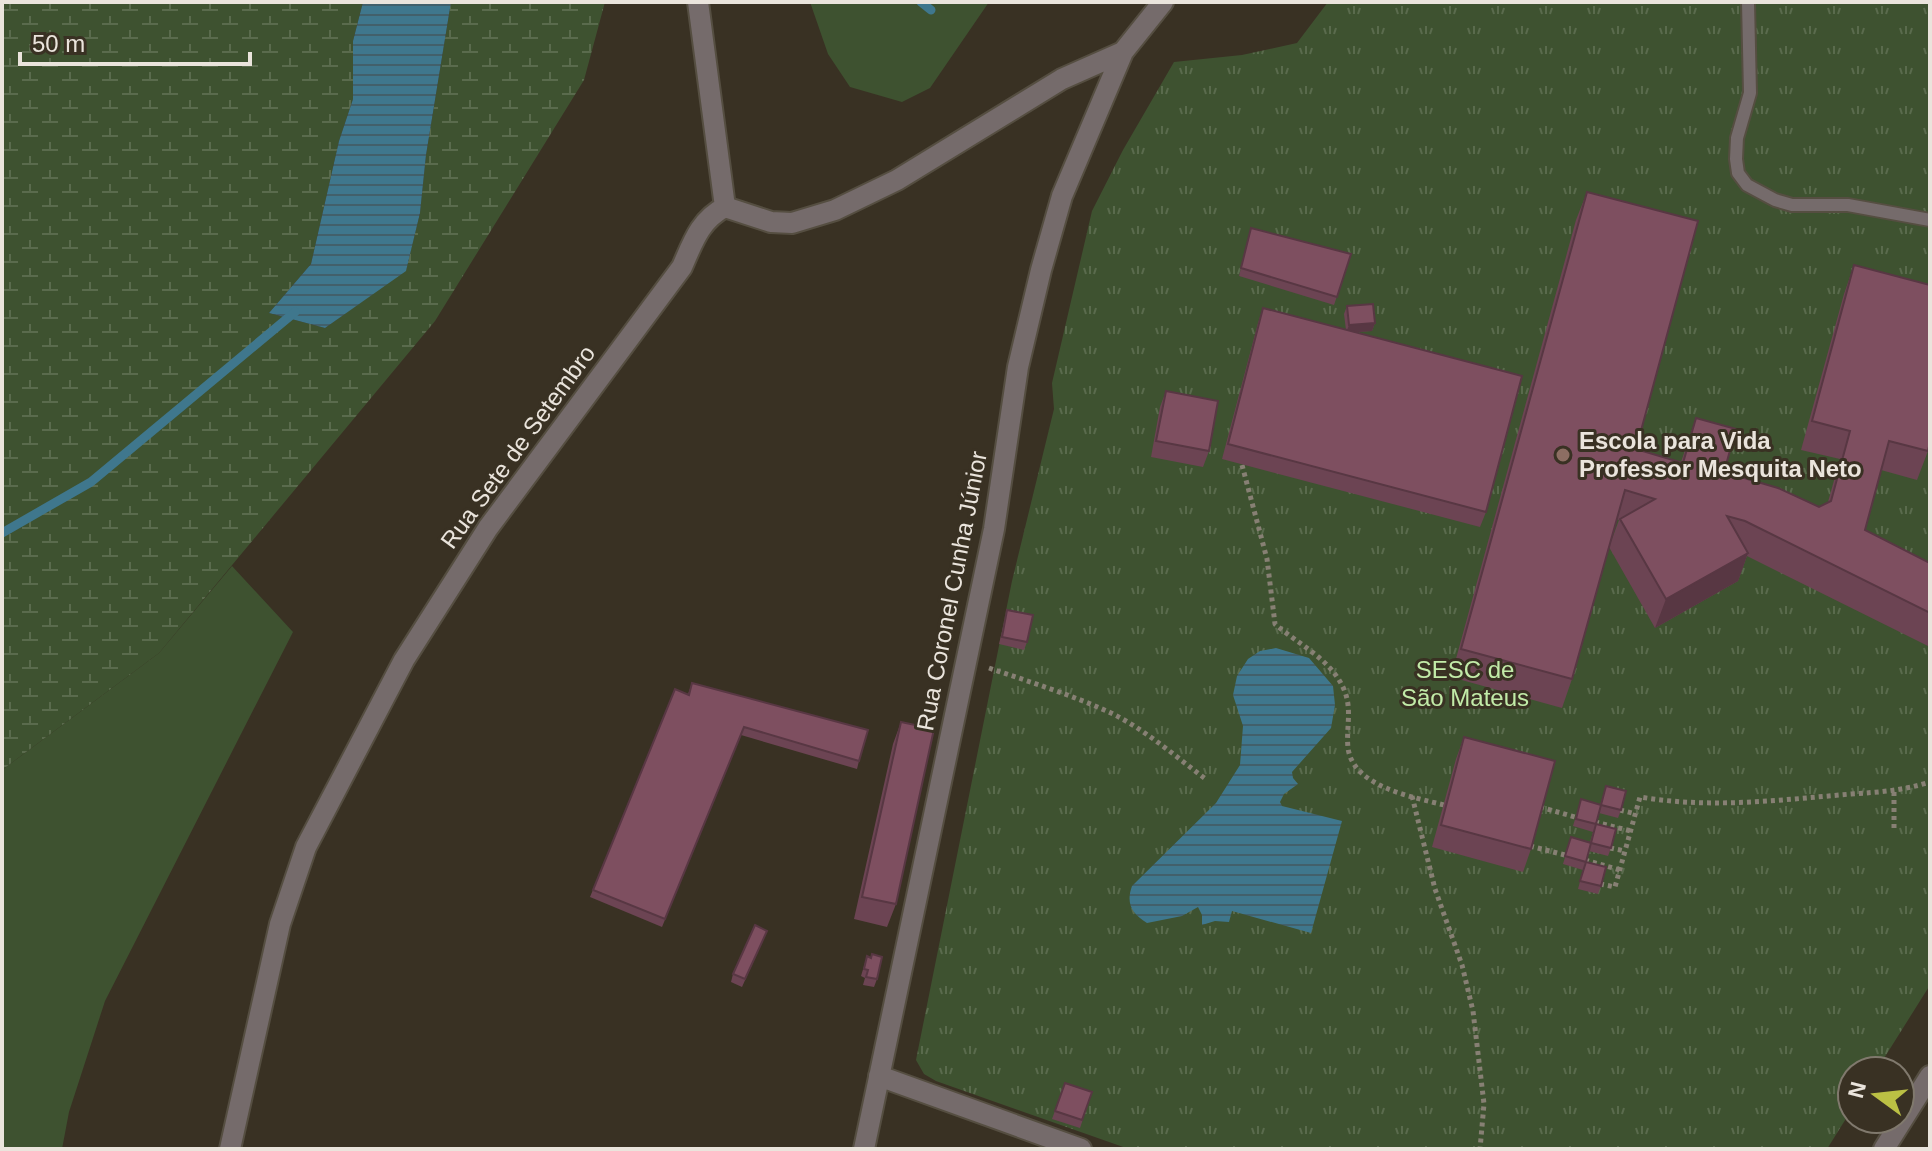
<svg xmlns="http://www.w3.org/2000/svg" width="1932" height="1151" font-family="Helvetica,sans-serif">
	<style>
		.grass { fill: #3e5230 }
		.wetland { fill: url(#wetland-marsh) }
		.park { fill: url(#park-tufts) }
		.water { fill: url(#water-rules) }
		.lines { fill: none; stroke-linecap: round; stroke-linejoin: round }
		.stream { stroke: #3f778d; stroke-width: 9 }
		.service-casing { stroke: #554e41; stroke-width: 16 }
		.minor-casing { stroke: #554e41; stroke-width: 24 }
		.tertiary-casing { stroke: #554e41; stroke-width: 24 }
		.path { stroke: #878074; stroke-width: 5; stroke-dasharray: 4 4; stroke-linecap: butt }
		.service { stroke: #756b6b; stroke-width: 12 }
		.minor { stroke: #756b6b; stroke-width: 20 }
		.tertiary { stroke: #756b6b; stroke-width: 20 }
		.wall { fill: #6c4453 }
		.shaded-wall { fill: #583743 }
		.building { fill: #7e4f60; stroke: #583743; stroke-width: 2 }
		.education-dot { fill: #8d6e63; stroke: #393123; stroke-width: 3 }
		.labels { text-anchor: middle; stroke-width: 6; stroke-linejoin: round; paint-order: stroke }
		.poi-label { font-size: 24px; font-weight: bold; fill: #eae4dc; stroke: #393123; text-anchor: start }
		.street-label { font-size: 24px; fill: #eae4dc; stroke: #393123 }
		.park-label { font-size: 24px; fill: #c2eba8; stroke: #393123 }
	</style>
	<defs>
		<pattern id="wetland-marsh" width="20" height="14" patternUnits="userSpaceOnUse" patternTransform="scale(2)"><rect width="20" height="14" fill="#3e5230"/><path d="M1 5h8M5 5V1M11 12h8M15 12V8" fill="none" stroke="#5a6b4d"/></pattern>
		<pattern id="park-tufts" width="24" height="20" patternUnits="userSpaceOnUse" patternTransform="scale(2)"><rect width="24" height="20" fill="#3e5230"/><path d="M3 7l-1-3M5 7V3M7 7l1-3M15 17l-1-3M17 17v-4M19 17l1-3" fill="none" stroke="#5a6b4d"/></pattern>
		<pattern id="water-rules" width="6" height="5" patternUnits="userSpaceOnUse" patternTransform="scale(2)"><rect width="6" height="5" fill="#3f778d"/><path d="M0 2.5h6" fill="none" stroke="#42606b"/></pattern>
	</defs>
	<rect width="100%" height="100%" fill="#393123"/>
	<path class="grass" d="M810,2H989L930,88L902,102L850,87L828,54Z
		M232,566L293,632L105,1001L69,1112L62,1149H2V770L159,653Z"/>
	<path class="wetland" d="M2,2H363L353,41V99L339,141L311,264L269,313L325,328L406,270L420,213L426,155L451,2H605L584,80L435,321L159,653L2,770Z"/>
	<path class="park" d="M1328,2H1930V985L1876,1071H1852V1109L1827,1149H1129L936,1081L924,1074L916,1060L1012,581L1054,409L1052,383L1092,211L1123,150L1174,62L1242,55L1297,43Z"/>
	<path class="water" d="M363,2H451L426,155L420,213L406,271L325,328L269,313L311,264L339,141L353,99V41Z
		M1276,648L1309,658L1333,686L1335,705L1331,728L1292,772L1293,778L1298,784L1284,794L1280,802L1282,806L1342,821L1311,933L1232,911L1229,922L1215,921L1202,925V915L1198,907L1182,916L1147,923C1131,913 1126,903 1132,886L1216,803L1240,765L1243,726L1233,695L1237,676L1248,659L1260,651Z"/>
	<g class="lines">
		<path class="stream" d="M921,2L931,10
			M2,533L91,482L295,312"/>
		<defs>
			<path id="service" d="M1748,2L1750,93L1737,138L1736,159L1738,173L1747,185L1775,200L1792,205H1848L1930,220"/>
			<path id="minor" d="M698,2L725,207
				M879,1076L1081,1149
				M230,1149L280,924L306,847L404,660L488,528L682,267C693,242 700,220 725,207L771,222L792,223L835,210L897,180L1062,79L1123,52
				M864,1149L994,529L1018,367L1041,270L1062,196L1123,52L1163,2"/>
			<path id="tertiary" d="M1884,1149L1930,1076"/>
		</defs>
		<use href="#service" class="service-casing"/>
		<use href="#minor" class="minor-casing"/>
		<use href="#tertiary" class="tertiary-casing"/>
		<path class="path" d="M1242,465L1267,559L1275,624C1299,645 1333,660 1345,692C1352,711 1346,729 1348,748C1353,787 1413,797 1444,805
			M989,668C1030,682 1072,695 1111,713C1146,730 1176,757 1207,780
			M1894,792V831
			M1412,796L1435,889L1462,965L1473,1011L1484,1104L1480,1149
			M1540,807L1575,817
			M1620,810L1636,814
			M1595,822L1631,831
			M1530,846L1565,855
			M1610,848L1625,851
			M1585,860L1620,870
			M1600,884L1615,887L1640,797C1711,809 1780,800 1851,794C1880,792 1901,791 1930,782"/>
		<use href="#service" class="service"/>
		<use href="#minor" class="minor"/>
		<use href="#tertiary" class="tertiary"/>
	</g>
	<path class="wall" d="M1587,192L1636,449L1681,462L1696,418L1724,472L1819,507L1828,502L1840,459L1801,450L1844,294L1854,265L1928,451L1917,480L1881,470L1865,530L1930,563V647L1747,556L1738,581L1655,628L1609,547L1619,520L1616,519L1572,679L1562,708L1451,677L1576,220Z
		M1251,228L1351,254L1334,305L1239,276Z
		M1347,306L1375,323L1372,331L1356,332L1486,512L1480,527L1222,459L1258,323L1263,308L1346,330L1344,314Z
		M1166,391L1209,451L1203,467L1151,457L1160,407Z
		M1007,610L1027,642L1024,650L999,644Z
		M692,683L859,761L857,769L741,735L662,927L590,897L675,689L688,694Z
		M901,722L896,904L887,927L854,919L893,744Z
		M1464,737L1531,849L1523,872L1432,847L1456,759Z
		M1606,786L1621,810L1618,818L1599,813L1596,824L1611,848L1608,856L1589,851L1586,862L1601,886L1598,894L1578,889L1583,870L1563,864L1571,837L1590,842L1593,832L1573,826L1581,799L1600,805Z
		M767,931L742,987L731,982L733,974Z
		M867,956L871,958L877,979L874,987L863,985L865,978L861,976Z
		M1065,1083L1092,1092L1080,1128L1052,1119Z"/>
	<path class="shaded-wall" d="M1375,323L1372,331L1346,333L1349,325Z
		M1748,553L1738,581L1655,628L1666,599Z"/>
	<path class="building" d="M1587,192L1698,221L1636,449L1683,463L1696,418L1736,429L1724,472L1778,488L1819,507L1831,501L1850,431L1812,421L1854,265L1930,285V442L1928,451L1889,441L1865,530L1930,563V613L1745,521L1727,516L1748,553L1666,599L1620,519L1655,499L1625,490L1572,679L1461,649Z
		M1251,228L1351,254L1337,297L1241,268Z
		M1373,304L1375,323L1349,325L1347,306Z
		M1263,308L1522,376L1486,512L1228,444Z
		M1166,391L1218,401L1209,451L1156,441Z
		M1007,610L1033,615L1027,642L1002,637Z
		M692,683L868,730L859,761L744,727L665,919L593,890L675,689L689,695Z
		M901,722L934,729L896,904L862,897Z
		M1464,737L1555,761L1531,849L1441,825Z
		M1606,786L1626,791L1621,810L1601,805Z
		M1581,799L1601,805L1596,824L1616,829L1611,848L1591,843L1596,824L1576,819Z
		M1571,837L1591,843L1586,862L1606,867L1601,886L1580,881L1586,862L1565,856Z
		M755,925L767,931L745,979L733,974Z
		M872,954L882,957L877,979L866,977L868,970L864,969L867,956L871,958Z
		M1065,1083L1092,1092L1082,1120L1055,1111Z"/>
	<circle class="education-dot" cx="1563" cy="455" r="8"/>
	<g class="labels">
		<g class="poi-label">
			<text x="1579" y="449">Escola para Vida<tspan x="1579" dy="28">Professor Mesquita Neto</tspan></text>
		</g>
		<g class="street-label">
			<text transform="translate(518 447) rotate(-54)" y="8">Rua Sete de Setembro</text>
			<text transform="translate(952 591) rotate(-79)" y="8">Rua Coronel Cunha Júnior</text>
		</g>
		<g class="park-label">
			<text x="1465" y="678">SESC de<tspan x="1465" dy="28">São Mateus</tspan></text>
		</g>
	</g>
	<rect width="1932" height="1151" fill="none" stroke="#eae4dc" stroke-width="8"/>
	<g transform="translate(1876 1095) rotate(285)"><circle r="38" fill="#393123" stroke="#80796d" stroke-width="2"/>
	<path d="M0-6L14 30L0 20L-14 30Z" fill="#bbc044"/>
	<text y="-12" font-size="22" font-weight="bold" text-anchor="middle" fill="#eae4dc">N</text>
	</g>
	<path d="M20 52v12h230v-12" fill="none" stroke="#eae4dc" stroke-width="4"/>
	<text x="32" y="52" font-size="24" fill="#eae4dc" stroke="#393123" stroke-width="6" paint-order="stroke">50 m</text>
</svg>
